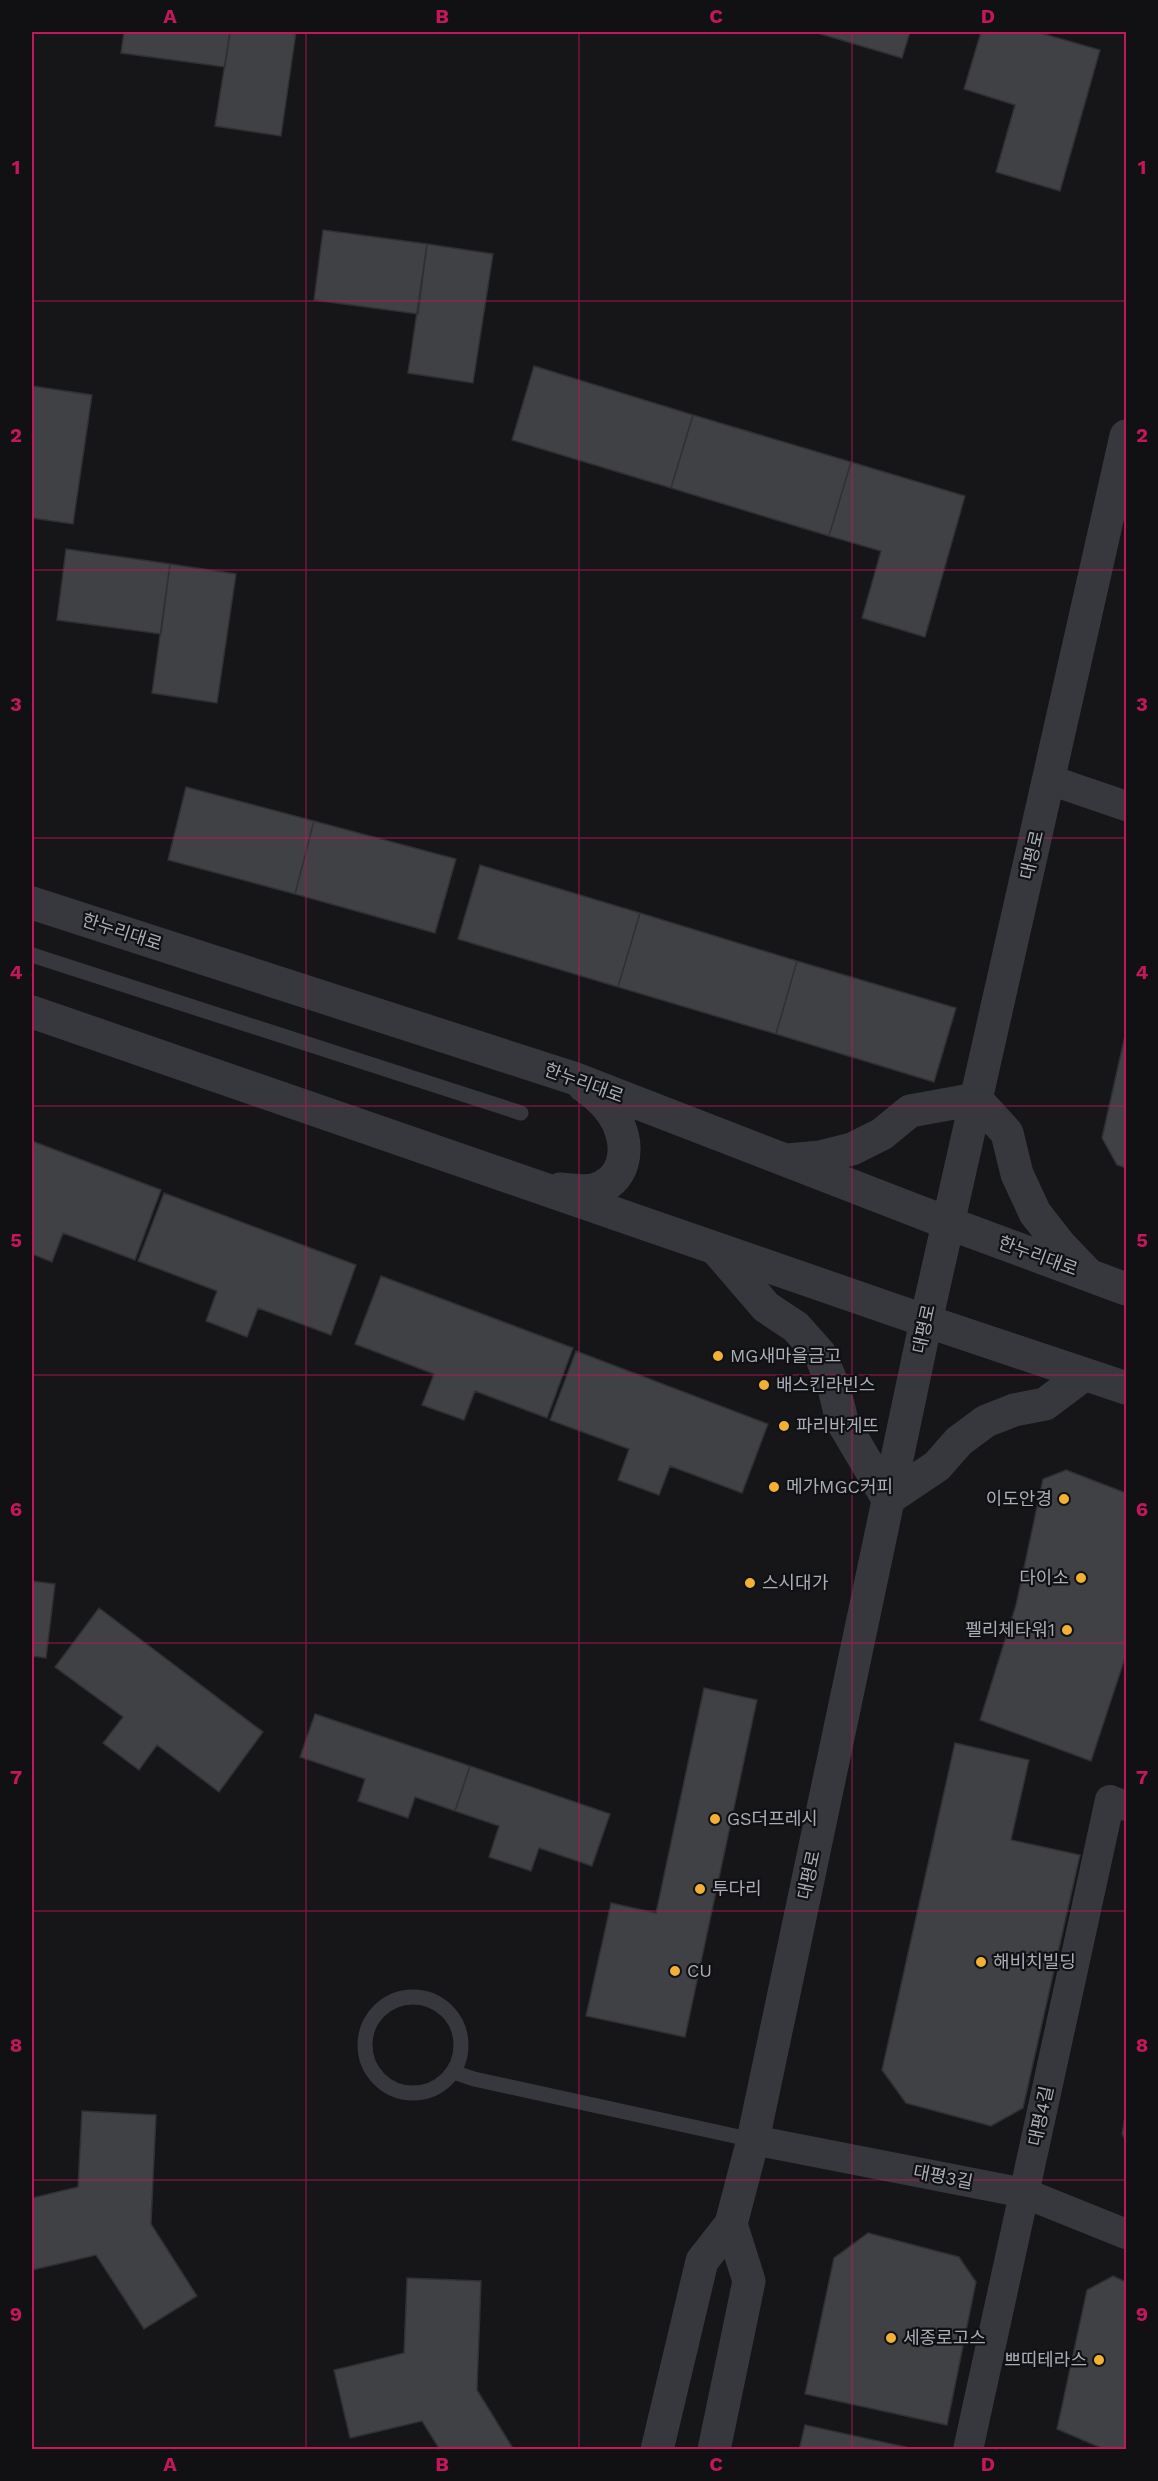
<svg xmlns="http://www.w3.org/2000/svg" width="1158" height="2481" font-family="'Work Sans','Noto Sans KR',sans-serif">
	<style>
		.building { fill: #404145; stroke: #303034; stroke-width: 1.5 }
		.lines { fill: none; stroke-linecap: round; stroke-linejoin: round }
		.service { stroke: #37383d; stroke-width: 15 }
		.minor { stroke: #37383d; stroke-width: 30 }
		.tertiary { stroke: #37383d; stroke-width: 33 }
		.grid { fill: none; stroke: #c2185b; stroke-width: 1.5; stroke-opacity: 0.55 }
		.poi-dot { fill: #f2b134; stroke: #111113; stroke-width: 2 }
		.labels { text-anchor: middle; stroke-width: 4.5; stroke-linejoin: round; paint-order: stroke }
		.street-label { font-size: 18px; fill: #a8adb8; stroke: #111113 }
		.poi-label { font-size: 18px; fill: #a8adb8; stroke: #111113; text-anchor: start }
		.neatline { fill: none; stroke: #c2185b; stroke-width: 2 }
		.grid-label { font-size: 20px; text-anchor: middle; font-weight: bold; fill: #c2185b }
	</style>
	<rect width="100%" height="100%" fill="#161618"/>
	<path class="building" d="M124,32H230L225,67L121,53Z
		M230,32H296L281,136L215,126Z
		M814,32H910L902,58Z
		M981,32H1037L1100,50L1060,191L996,172L1015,105L964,89Z
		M323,230L427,244L418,314L314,300Z
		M427,244L493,254L473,383L408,373Z
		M534,366L693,415L671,488L512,440Z
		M32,386L92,395L73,524L32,518Z
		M693,415L851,462L829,536L671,488Z
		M851,462L965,496L925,637L862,618L881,551L829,536Z
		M66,549L170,564L161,634L57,620Z
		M170,564L236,574L217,703L152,693Z
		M186,787L314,821L295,894L168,860Z
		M314,821L456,859L435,933L295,894Z
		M480,865L640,913L618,987L458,939Z
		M640,913L797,961L776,1034L618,987Z
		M797,961L956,1008L934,1082L776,1034Z
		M1126,1031V1168L1117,1165L1102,1138Z
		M32,1141L161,1190L135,1260L63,1233L52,1262L32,1254Z
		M164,1193L356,1265L331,1335L258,1308L247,1337L206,1321L217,1291L138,1261Z
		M381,1276L573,1348L547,1418L475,1391L464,1420L422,1405L434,1374L355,1344Z
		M576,1351L768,1424L742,1493L670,1466L659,1495L618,1480L629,1449L550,1420Z
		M1066,1470L1126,1493V1655L1091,1761L980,1720L1016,1605L1043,1479Z
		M32,1581L55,1584L46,1658L32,1656Z
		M99,1608L263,1732L219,1792L157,1745L139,1770L103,1743L123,1717L55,1667Z
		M704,1688L757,1700L685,2037L586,2016L611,1903L656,1913Z
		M315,1714L470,1766L455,1811L415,1797L408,1818L358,1801L365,1779L300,1757Z
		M955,1743L1029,1760L1011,1840L1080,1855L1023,2108L991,2126L906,2103L882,2070Z
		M470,1766L610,1814L592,1866L539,1848L531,1871L489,1857L499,1826L455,1811Z
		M1126,2110V2141L1122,2134Z
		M82,2111L156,2115L151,2224L197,2296L144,2329L96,2255L32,2270V2198L78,2187Z
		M868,2233L959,2257L976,2282L947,2425L805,2394L834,2258Z
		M1113,2276L1126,2282L1125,2450H1106L1057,2429L1087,2290Z
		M407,2278L481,2281L477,2390L514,2450H440L422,2421L350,2438L334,2370L404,2353Z
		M805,2425L919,2450H799Z"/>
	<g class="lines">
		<path class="service" d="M32,955L521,1113
			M365 2045a48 48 0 1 1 96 0a48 48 0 1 1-96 0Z
			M453,2072L474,2079L753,2140"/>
		<path class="minor" d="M1050,780L1126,806
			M753,2140L1024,2193L1126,2234
			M968,2450L1110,1800L1126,1806"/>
		<path class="tertiary" d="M32,903L573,1078L948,1223L1126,1289
			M32,1012L926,1321L1126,1388
			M976,1099L1007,1133L1017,1174L1035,1213L1060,1245L1085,1271
			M788,1160L820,1157L852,1149L882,1134L910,1111L976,1099
			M560,1189C570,1190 583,1192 593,1190C625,1182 630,1150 618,1123C611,1108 597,1095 584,1086
			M716,1249L766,1307L796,1327L820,1354L834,1388L842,1421L888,1499
			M888,1499L937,1466L959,1441L986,1421L1014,1410L1045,1404L1085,1374
			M657,2450L702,2261L731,2224L753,2140L926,1321L1126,436
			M714,2450L749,2281L731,2224"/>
	</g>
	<path class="grid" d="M306,32V2450M579,32V2450M852,32V2450M32,301H1126M32,570H1126M32,838H1126M32,1106H1126M32,1375H1126M32,1643H1126M32,1911H1126M32,2180H1126"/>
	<g class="poi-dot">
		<circle cx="718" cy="1356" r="6"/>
		<circle cx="764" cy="1385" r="6"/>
		<circle cx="784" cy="1426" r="6"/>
		<circle cx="774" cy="1487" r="6"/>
		<circle cx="1064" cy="1499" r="6"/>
		<circle cx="1081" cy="1578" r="6"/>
		<circle cx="750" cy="1583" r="6"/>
		<circle cx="1067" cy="1630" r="6"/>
		<circle cx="715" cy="1819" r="6"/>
		<circle cx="700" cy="1889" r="6"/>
		<circle cx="981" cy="1962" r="6"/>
		<circle cx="675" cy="1971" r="6"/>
		<circle cx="891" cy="2338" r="6"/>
		<circle cx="1099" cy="2360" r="6"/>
	</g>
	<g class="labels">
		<g class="street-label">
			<text transform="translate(1032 855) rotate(-77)" y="6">대평로</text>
			<text transform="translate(122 932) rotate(18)" y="6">한누리대로</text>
			<text transform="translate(584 1083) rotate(20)" y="6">한누리대로</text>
			<text transform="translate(1038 1256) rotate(20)" y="6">한누리대로</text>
			<text transform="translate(924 1329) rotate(-78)" y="6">대평로</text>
			<text transform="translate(809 1875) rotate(-78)" y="6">대평로</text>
			<text transform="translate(1041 2116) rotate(-78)" y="6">대평4길</text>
			<text transform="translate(943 2177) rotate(11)" y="6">대평3길</text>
		</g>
		<g class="poi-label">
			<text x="730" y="1362">MG새마을금고</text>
			<text x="776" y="1391">배스킨라빈스</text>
			<text x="796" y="1432">파리바게뜨</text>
			<text x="786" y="1493">메가MGC커피</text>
			<text x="1052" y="1505" text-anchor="end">이도안경</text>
			<text x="1069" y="1584" text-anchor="end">다이소</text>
			<text x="762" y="1589">스시대가</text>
			<text x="1055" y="1636" text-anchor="end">펠리체타워1</text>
			<text x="727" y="1825">GS더프레시</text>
			<text x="712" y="1895">투다리</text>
			<text x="993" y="1968">해비치빌딩</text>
			<text x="687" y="1977">CU</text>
			<text x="903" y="2344">세종로고스</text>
			<text x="1087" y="2366" text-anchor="end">쁘띠테라스</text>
		</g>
	</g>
	<rect width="1158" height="2481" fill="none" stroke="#111113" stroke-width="66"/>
	<rect x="33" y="33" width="1092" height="2415" class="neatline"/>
	<g class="grid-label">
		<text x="170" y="23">A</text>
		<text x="442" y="23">B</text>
		<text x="716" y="23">C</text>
		<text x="988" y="23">D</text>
		<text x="16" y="174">1</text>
		<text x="1142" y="174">1</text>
		<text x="16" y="442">2</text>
		<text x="1142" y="442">2</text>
		<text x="16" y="711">3</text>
		<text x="1142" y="711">3</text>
		<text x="16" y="979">4</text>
		<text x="1142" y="979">4</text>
		<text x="16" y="1247">5</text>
		<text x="1142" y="1247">5</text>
		<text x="16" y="1516">6</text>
		<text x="1142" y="1516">6</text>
		<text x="16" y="1784">7</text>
		<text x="1142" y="1784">7</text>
		<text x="16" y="2052">8</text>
		<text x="1142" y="2052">8</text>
		<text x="16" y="2321">9</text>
		<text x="1142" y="2321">9</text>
		<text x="170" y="2471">A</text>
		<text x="442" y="2471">B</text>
		<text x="716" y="2471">C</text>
		<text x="988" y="2471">D</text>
	</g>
</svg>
